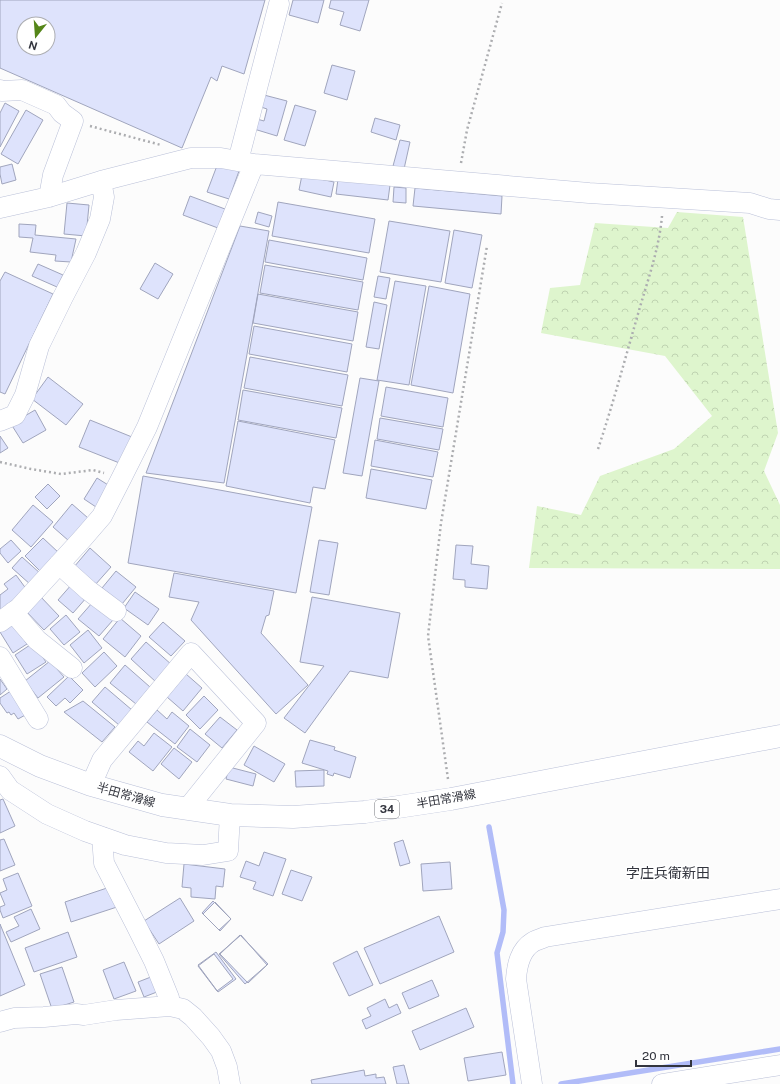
<svg xmlns="http://www.w3.org/2000/svg" width="780" height="1084" font-family="'Public Sans','Noto Sans JP',sans-serif">
	<style>
		.forest { fill: url(#forest-crowns) }
		.lines { fill: none; stroke-linecap: round; stroke-linejoin: round }
		.stream { stroke: #b1bcf8; stroke-width: 5.5 }
		.building { fill: #dee3fc; stroke: #a0a5bd; fill-rule: evenodd }
		.street-casing { stroke: #bac0d8; stroke-width: 21 }
		.primary-casing { stroke: #bac0d8; stroke-width: 23 }
		.path { stroke: #acadb0; stroke-width: 2.5; stroke-dasharray: 2 3; stroke-linecap: butt }
		.street { stroke: #fff; stroke-width: 20 }
		.primary { stroke: #fff; stroke-width: 22 }
		.labels { text-anchor: middle; stroke-width: 3; stroke-linejoin: round; paint-order: stroke }
		.shield { fill: #fff; stroke: #707278; stroke-width: 1 }
		.shield-label { font-size: 11px; font-weight: bold; fill: #33353e }
		.street-label { font-size: 12px; fill: #33353e; stroke: #fff }
		.quarter-label { font-size: 14px; fill: #33353e; stroke: #fff }
	</style>
	<defs>
		<pattern id="forest-crowns" width="20" height="18" patternUnits="userSpaceOnUse"><rect width="20" height="18" fill="#def5cd"/><path d="M2 6a3 3 0 1 1 6 0M12 15a3 3 0 1 1 6 0" fill="none" stroke="#bfd3b1"/></pattern>
	</defs>
	<rect width="100%" height="100%" fill="#fcfcfc"/>
	<path class="forest" d="M677,212L743,217L778,433L764,471L780,505V569L529,568L537,506L581,515L600,476L674,449L712,416L665,356L541,333L550,288L580,285L595,223L668,228Z"/>
	<g class="lines">
		<path class="stream" d="M489,827L504,910L503,932L497,953L513,1084
			M561,1084L780,1049"/>
	</g>
	<path class="building" d="M0,0H265L244,74L222,66L217,81L211,77L182,148L0,68ZM24,24H48V48H24Z
		M293,0H324L318,23L289,15Z
		M331,0H369L360,31L340,25L344,12L329,8Z
		M332,65L355,71L347,100L324,93Z
		M264,95L287,101L277,136L254,129L257,119L264,121L267,109L261,107Z
		M5,103L19,111L0,147V113Z
		M295,105L316,111L305,146L284,140Z
		M26,110L43,120L18,164L1,154Z
		M375,118L400,125L396,140L371,132Z
		M400,140L410,142L404,169L393,166Z
		M218,163L239,171L229,199L207,192Z
		M12,164L16,180L2,184L0,174V167Z
		M302,175L334,182L331,197L299,190Z
		M338,179L390,185L388,200L336,194Z
		M394,187L406,188V203L393,202Z
		M415,188L502,196L501,214L413,206Z
		M190,196L225,209L218,228L183,215Z
		M278,202L375,219L369,253L272,236Z
		M67,203L89,205L86,236L64,234Z
		M258,212L272,216L269,227L255,223Z
		M389,221L450,231L441,282L380,272Z
		M19,224L36,225L35,235L76,239L71,262L55,261L56,255L30,252L33,238L19,237Z
		M240,226L269,231L224,483L146,473Z
		M454,230L482,235L472,288L445,283Z
		M269,240L367,258L363,280L265,262Z
		M155,263L173,274L158,299L140,289Z
		M38,264L63,275L57,287L32,276Z
		M265,265L363,282L358,310L260,293Z
		M5,272L53,294L5,394L0,392V281Z
		M378,276L390,278L386,299L374,297Z
		M395,281L426,286L409,385L377,380Z
		M429,286L470,294L453,393L411,385Z
		M258,294L358,312L353,341L253,323Z
		M374,302L387,305L379,349L366,347Z
		M254,326L352,344L347,372L249,354Z
		M250,357L348,375L342,406L244,388Z
		M48,377L83,404L66,425L32,399Z
		M360,378L379,381L362,476L343,473Z
		M386,387L448,398L443,427L381,416Z
		M243,390L342,408L336,438L238,420Z
		M35,410L46,430L23,443L11,424Z
		M380,418L443,429L439,450L377,439Z
		M90,420L132,437L122,464L79,447Z
		M238,421L335,440L325,489L313,487L310,503L226,486Z
		M0,436L8,448L0,453Z
		M375,440L438,452L433,477L371,466Z
		M371,469L432,480L426,509L366,498Z
		M143,476L312,507L296,593L128,563Z
		M97,478L113,488L99,509L84,499Z
		M48,484L60,496L47,509L35,497Z
		M72,504L88,518L69,541L53,527Z
		M33,505L53,522L31,547L12,530Z
		M43,538L59,553L41,572L25,556Z
		M11,540L21,551L8,563L0,553V549Z
		M319,540L338,543L329,595L310,592Z
		M456,545L473,546L471,564L489,566L487,589L465,587V580L453,579Z
		M90,548L111,567L95,585L74,567Z
		M22,557L41,574L31,585L12,568Z
		M116,571L136,587L122,604L102,588Z
		M174,573L274,591L269,615L266,616L261,633L308,685L276,714L191,620L199,602L169,597Z
		M16,575L27,590L0,611V595L8,589L4,584Z
		M72,584L87,597L73,613L58,600Z
		M135,592L159,609L148,625L124,608Z
		M39,595L59,616L44,630L24,609Z
		M312,597L400,613L388,678L350,671L305,733L284,718L324,666L300,662Z
		M92,603L113,620L99,636L78,619Z
		M66,615L80,632L64,645L50,629Z
		M120,618L141,636L125,657L103,639Z
		M163,622L185,641L171,656L149,637Z
		M13,624L27,644L13,653L0,632Z
		M88,630L102,648L84,663L70,645Z
		M146,642L172,665L156,682L131,659Z
		M33,643L46,662L27,674L15,655Z
		M104,652L117,666L95,687L82,673Z
		M50,661L64,677L38,698L25,681Z
		M125,665L150,687L136,704L110,683Z
		M186,674L202,688L183,711L167,697Z
		M69,676L83,690L70,703L65,698L56,706L47,697Z
		M0,679L7,689L0,695Z
		M105,687L132,710L119,725L92,702Z
		M14,689L29,713L18,719L14,713L11,715L9,712L7,713L0,703V698Z
		M204,696L218,710L200,729L186,715Z
		M83,701L115,727L102,742L64,712Z
		M157,710L167,719L172,712L189,726L175,744L147,722Z
		M220,717L237,730L222,748L205,734Z
		M190,729L210,745L197,762L177,747Z
		M154,733L172,747L153,771L129,752L138,741L144,746Z
		M310,740L335,747L334,750L356,757L350,778L334,773L333,776L327,774L328,771L302,763Z
		M254,746L285,764L274,782L244,765Z
		M174,748L192,762L179,779L161,764Z
		M229,767L256,774L253,786L226,779Z
		M324,770V786L296,787L295,771Z
		M3,799L15,826L0,833V800Z
		M4,839L15,865L0,871V840Z
		M403,840L410,863L400,866L394,843Z
		M264,852L286,859L273,896L253,889L256,882L240,877L246,861L259,866Z
		M450,862L452,889L423,891L421,864Z
		M184,864L225,869L223,887L216,886L215,899L191,897V888L182,887Z
		M291,870L312,877L302,901L282,894Z
		M18,873L32,906L3,918L0,910V907L5,905L0,893L7,890L3,879Z
		M110,887L117,907L71,922L65,902Z
		M180,898L194,921L159,944L144,921Z
		M213,901L231,919L220,931L202,913Z
		M215,902L231,919L219,930L203,914Z
		M31,909L40,929L11,942L6,932L19,926L14,917Z
		M439,916L454,952L380,984L364,948Z
		M0,924L25,985L0,996Z
		M68,932L77,957L34,972L25,948Z
		M240,935L268,964L248,983L220,954Z
		M241,935L267,965L245,984L219,954Z
		M357,951L373,985L349,996L333,963Z
		M216,952L236,979L218,992L198,965Z
		M214,954L233,979L217,991L198,966Z
		M124,962L136,991L114,999L103,970Z
		M62,967L74,1002L52,1009L40,974Z
		M156,975L162,990L144,997L138,982Z
		M432,980L439,996L409,1009L402,993Z
		M385,999L389,1008L397,1004L401,1013L366,1029L362,1020L371,1016L367,1008Z
		M466,1008L474,1027L420,1050L412,1031Z
		M502,1052L506,1075L468,1081L464,1058Z
		M404,1065L409,1084H397L393,1067Z
		M364,1070L365,1076L376,1074V1078L384,1077L386,1084H312L311,1080Z"/>
	<g class="lines">
		<defs>
			<path id="street" d="M0,90L2,91L22,90L56,105L62,113L73,121L53,175L49,197
				M238,161L279,4
				M0,208L49,197L101,181L191,158H221L254,164L589,193L750,203L769,209L780,210
				M0,421L15,415L25,395L39,346L63,297L86,253L100,219L104,197L101,181
				M59,564L88,590L116,611
				M13,612L37,640L72,668
				M0,622L19,608L83,538L102,516L122,477L147,427L254,164
				M0,657L38,719
				M0,776L10,790L47,814L85,831L125,845L166,853L203,855L228,851L230,815
				M91,785L102,760L191,653L256,723L187,809
				M102,837L104,863L136,925L154,961L169,998L170,1006
				M0,1022L14,1018L44,1017L76,1014L84,1015L116,1010L170,1006L183,1009L193,1017L211,1037L221,1051L227,1067L230,1084
				M532,1084L516,979C517,965 520,950 533,942C536,940 541,939 545,937L780,899
				M662,1084L780,1065"/>
			<path id="primary" d="M0,746L40,766L91,785L162,805L230,815L293,817L365,812L451,799L780,736"/>
		</defs>
		<use href="#street" class="street-casing"/>
		<use href="#primary" class="primary-casing"/>
		<path class="path" d="M90,126L161,145
			M461,163L467,130L502,3
			M598,449C613,404 625,359 638,314C647,282 659,250 662,216
			M0,462L31,469L61,474L93,470L104,473
			M448,779L428,636L441,523L487,246"/>
		<use href="#street" class="street"/>
		<use href="#primary" class="primary"/>
	</g>
	<g class="labels">
		<rect class="shield" x="375" y="800" width="24" height="18" rx="3"/>
		<g class="shield-label">
			<text x="387" y="813">34</text>
		</g>
		<g class="street-label">
			<text transform="translate(126 795) rotate(16)" y="4">半田常滑線</text>
			<text transform="translate(446 799) rotate(-10)" y="4">半田常滑線</text>
		</g>
		<g class="quarter-label">
			<text x="668" y="878">字庄兵衛新田</text>
		</g>
	</g>
	<g transform="translate(36 36) rotate(197)"><circle r="19" fill="#ffffff" stroke="#adaeb2"/>
	<path d="M0-3L7 15L0 10L-7 15Z" fill="#558619"/>
	<text y="-6" font-size="11" font-weight="bold" text-anchor="middle" fill="#33353e">N</text>
	</g>
	<path d="M636 1060v6h55v-6" fill="none" stroke="#33353e" stroke-width="2"/>
	<text x="642" y="1060" font-size="12" fill="#33353e" stroke="#ffffff" stroke-width="3" paint-order="stroke">20 m</text>
</svg>
